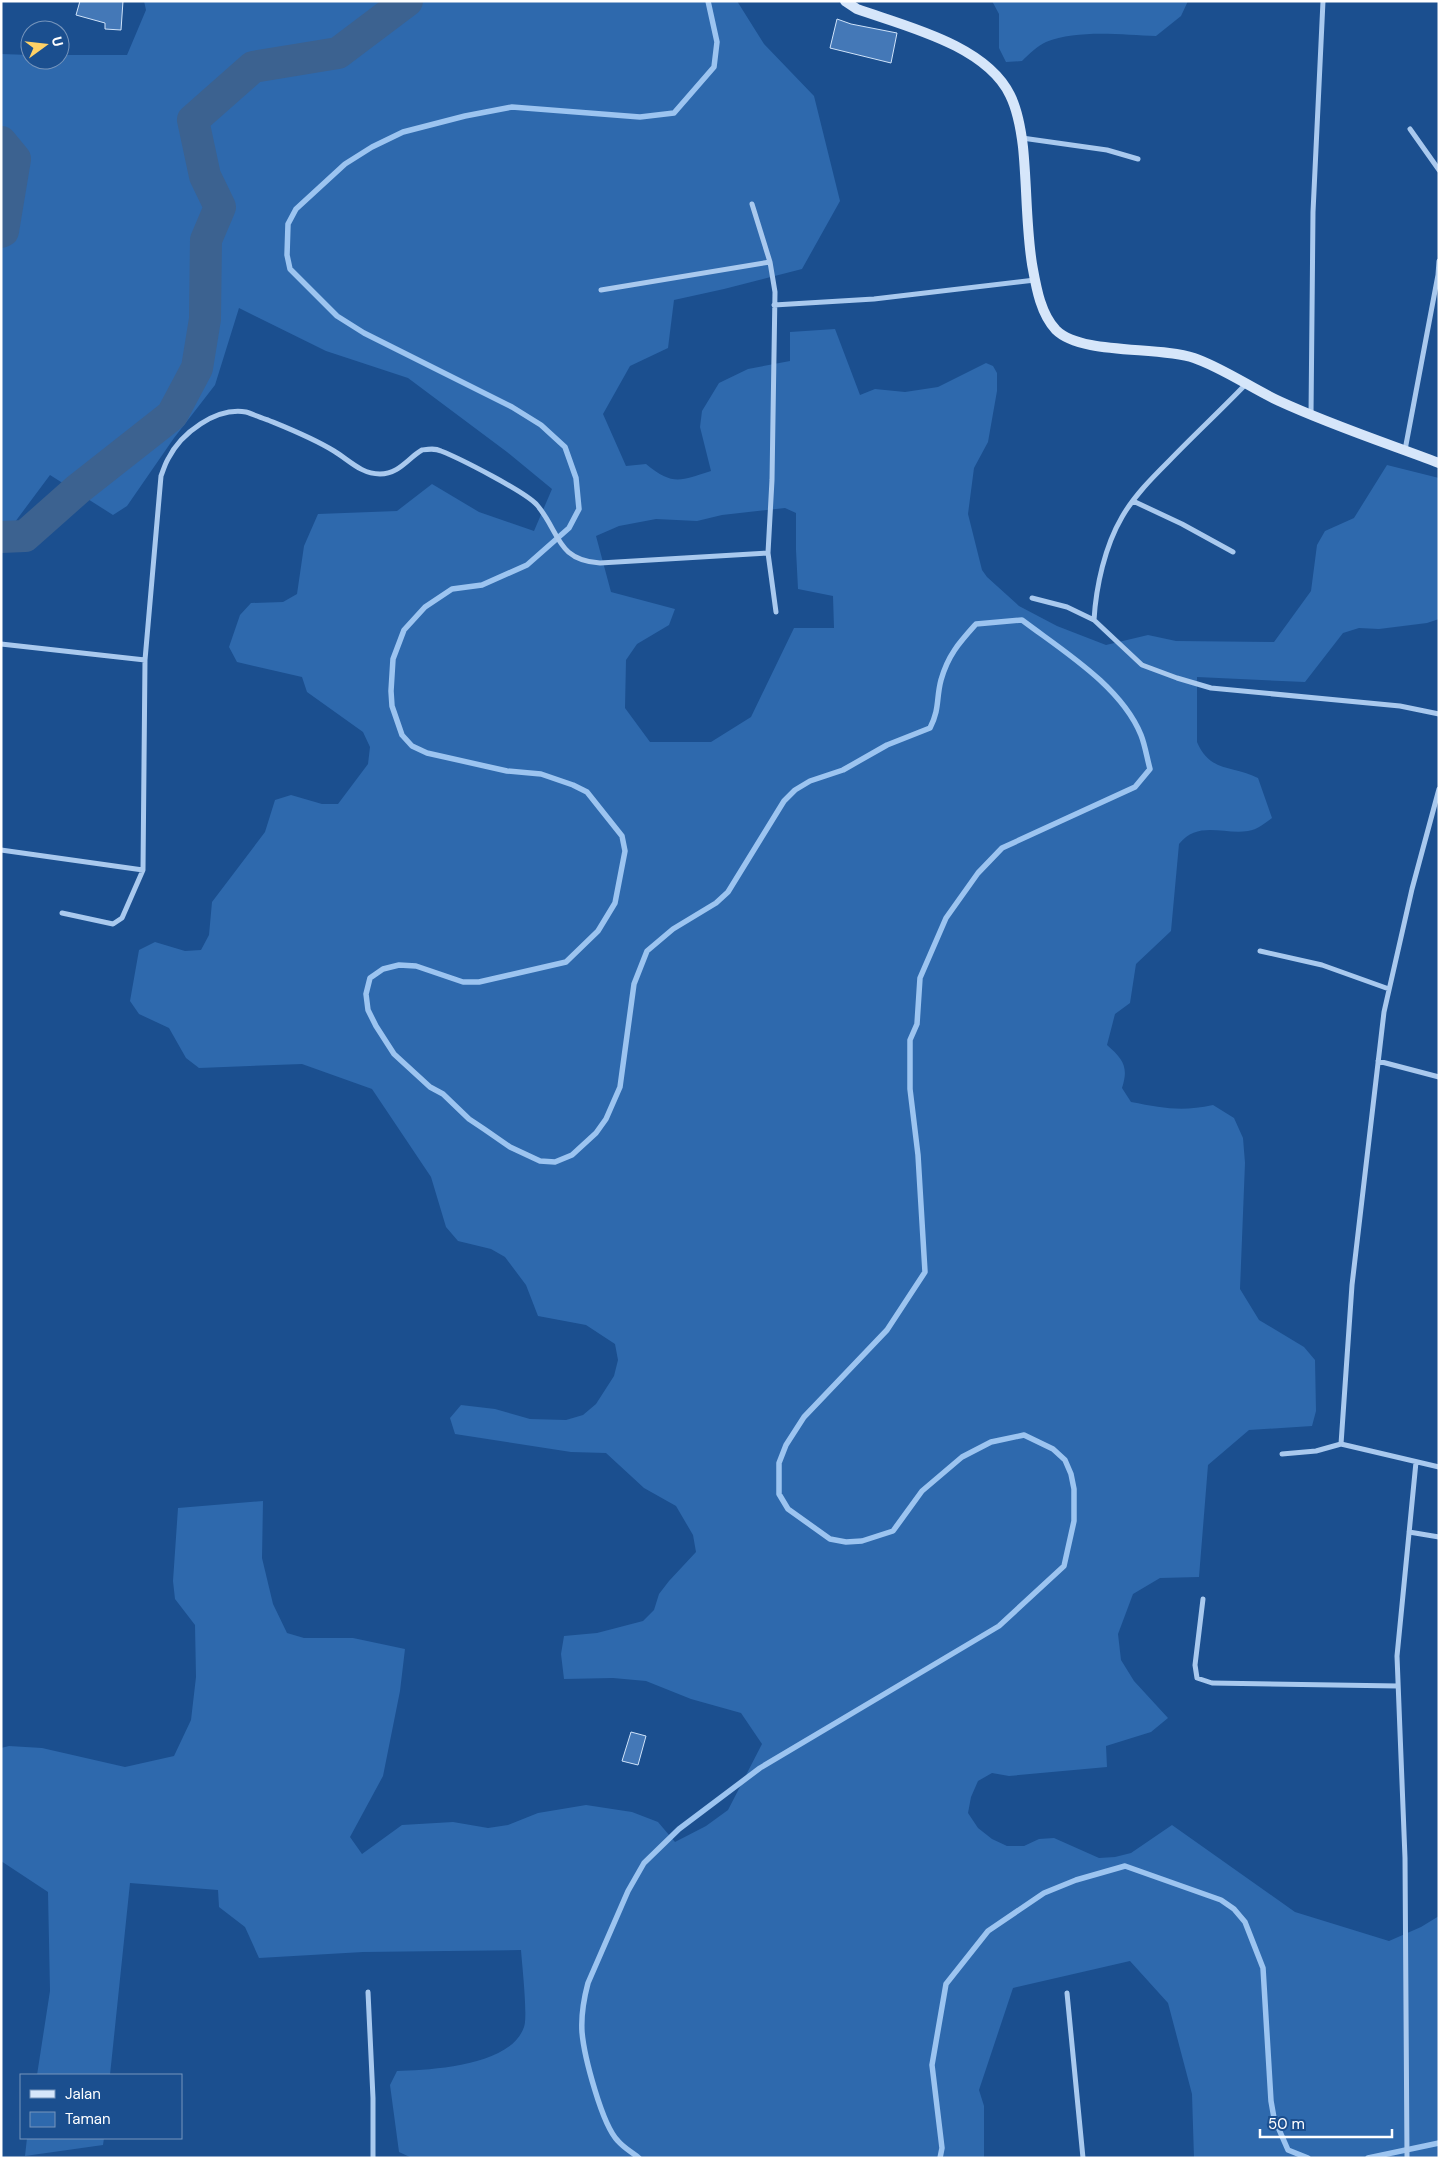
<svg xmlns="http://www.w3.org/2000/svg" width="1440" height="2159" font-family="'DM Sans',sans-serif">
	<style>
		.green { fill: #2e69ad; fill-rule: evenodd }
		.lines { fill: none; stroke-linecap: round; stroke-linejoin: round }
		.stream { stroke: #9cc4f0; stroke-width: 5.5 }
		.river { stroke: #3c6290; stroke-width: 32 }
		.building { fill: #4478b7; stroke: #cfe3fa }
		.minor { stroke: #a9c9ee; stroke-width: 5 }
		.secondary { stroke: #d6e6fa; stroke-width: 10 }
	</style>
	<rect width="100%" height="100%" fill="#1b4f8f"/>
	<path class="green" d="M144,1H737L764,44L814,96L840,201L802,269L724,289L674,300L668,348L630,366L603,414L626,466L646,464C673,486 680,481 711,471L700,427L702,411L719,383L748,369L790,361V332L835,329L860,395L875,389L905,392L938,387L986,363L993,366L997,373V391L988,442L974,468L968,514L982,570L987,577L1019,606L1057,626L1106,645L1148,635L1176,641L1274,642L1311,591L1317,545L1325,531L1354,518L1387,465L1439,478V619L1427,623L1379,629L1359,628L1343,633L1305,682L1197,677V742C1210,773 1233,765 1258,778L1272,818C1265,823 1257,830 1248,831C1224,835 1198,820 1179,844L1171,931L1136,964L1130,1003L1115,1014L1107,1045C1123,1059 1129,1067 1122,1088L1131,1102C1163,1108 1181,1112 1213,1105L1234,1118L1243,1138L1245,1163L1240,1289L1259,1320L1304,1347L1315,1360L1316,1411L1312,1426L1249,1430L1208,1465L1199,1577L1160,1578L1133,1594L1118,1634L1121,1660L1134,1681L1168,1718L1151,1732L1106,1746L1107,1767L1009,1776L992,1773L978,1781L971,1797L968,1813L978,1828L992,1839L1007,1846H1024L1039,1839L1054,1838L1099,1858L1115,1857L1131,1853L1172,1825L1295,1912L1389,1941L1421,1927L1439,1916V2158H1194L1192,2094L1168,2003L1130,1961L1013,1988L979,2090L984,2106V2158H412L399,2152L390,2085L397,2071C431,2070 511,2066 524,2027C528,2018 522,1964 521,1950L363,1952L259,1958L245,1927L219,1907L218,1890L130,1883L110,2075H37L50,1991L48,1892L1,1861V1748L9,1746L42,1748L125,1767L174,1756L191,1720L196,1677L195,1625L175,1599L173,1581L178,1508L263,1501L262,1558L273,1604L287,1633L304,1638H353L405,1649L400,1691L383,1776L350,1837L362,1854L402,1825L453,1822L488,1828L508,1825L538,1813L586,1805L632,1812L658,1822L675,1842L706,1826L728,1810L762,1744L741,1713L691,1699L646,1681L613,1678L564,1679L561,1654L564,1636L597,1633L643,1621L654,1610L659,1594L669,1581L696,1552L693,1535L676,1506L644,1488L606,1453L571,1452L455,1434L450,1418L461,1405L495,1409L530,1419L566,1420L583,1415L596,1404L614,1376L618,1360L615,1344L586,1325L538,1316L526,1285L505,1257L491,1249L458,1241L446,1227L431,1177L372,1089L302,1064L199,1068L186,1058L169,1028L139,1014L130,1001L139,950L155,942L185,951L201,950L209,935L212,902L265,832L275,800L291,795L322,804H338L368,764L370,747L363,732L307,692L302,677L237,662L229,647L240,615L251,603L283,602L297,594L304,546L318,514L397,511L432,484L479,512L534,531L552,489L507,452L408,378L326,351L239,308L215,385L174,438L127,506L113,515L50,475L15,522L1,521V54L30,55V60H60V55H127L146,10ZM785,508L796,513V550L798,589L833,596L834,628H794L751,717L711,742H650L625,708L626,660L637,644L669,625L675,609L611,592L596,536L619,526L656,519L697,521L722,515Z
		M992,1H1188L1181,16L1156,36C1123,35 1078,29 1046,42C1037,46 1029,54 1022,61L1006,62L999,48V14Z
		M27,2138H104L103,2145L25,2156Z"/>
	<g class="lines">
		<path class="stream" d="M639,2158C633,2153 624,2148 618,2141C602,2125 584,2056 582,2032C581,2016 584,1998 588,1983L628,1891L644,1863L679,1829L760,1768L999,1626L1064,1566L1074,1521V1489L1071,1474L1065,1460L1053,1449L1024,1435L991,1442L962,1457L922,1491L893,1531L862,1541L846,1542L830,1539L788,1509L779,1494V1463L786,1445L804,1417L887,1330L925,1272L918,1155L910,1089V1040L917,1024L920,978L946,918L978,873L1002,848L1135,787L1150,769C1147,758 1145,745 1141,735C1121,686 1063,651 1022,620L976,624C959,643 948,655 941,680C936,699 940,708 930,728L887,745L843,770L810,781L795,790L784,801L728,892L716,903L673,929L647,951L634,984L620,1087L606,1119L596,1133L572,1155L555,1162L540,1161L510,1147L484,1129L469,1119L443,1094L430,1087L394,1054L376,1026L368,1010L366,994L370,978L383,969L399,965L416,966L463,982H479L566,962L598,931L615,903L625,851L622,836L587,792L573,785L541,774L507,771L427,753L412,746L402,735L392,706L391,691L393,659L404,630L425,607L452,589L482,585L527,565L569,528L579,509L576,478L565,447L541,425L512,407L364,333L337,316L290,269L287,255L288,224L296,209L345,164L372,147L403,132L465,116L512,107L640,117L674,113L714,67L717,42L708,1
			M940,2158L942,2148L932,2065L946,1984L988,1931L1044,1893L1076,1880L1125,1866L1221,1900L1234,1909L1245,1922L1263,1968L1271,2101L1274,2118L1288,2150L1308,2158
			M1368,2158L1439,2143"/>
		<path class="river" d="M1,142L15,159L3,231L1,232
			M1,537L25,536L78,489L172,415L197,368L205,319L206,240L220,207L205,176L193,120L253,67L338,53L407,1"/>
	</g>
	<path class="building" d="M80,1H123L121,30L105,29V23L76,15Z
		M837,19L851,24L897,33L891,63L830,48Z
		M631,1732L646,1736L638,1765L622,1761Z"/>
	<g class="lines">
		<path class="minor" d="M1410,129L1439,170
			M1022,138L1107,150L1138,159
			M752,204L770,262L775,292L772,480L768,553L776,612
			M601,290L770,262
			M774,305L874,299L1035,280
			M1311,415L1313,212L1323,1
			M1405,450L1438,275L1439,261
			M1133,501L1182,524L1233,552
			M1032,598L1067,607L1094,620L1142,665L1177,678L1211,688L1400,706L1439,714
			M1094,620C1096,586 1105,546 1122,517C1134,496 1152,478 1169,461C1194,435 1220,411 1245,385
			M1,644L145,660L161,476C163,471 165,464 168,459C181,433 216,407 246,412C253,414 261,418 268,420C290,429 313,438 334,451C349,460 361,474 380,474C399,474 408,458 422,450C429,449 435,448 441,451C459,458 526,492 537,505C560,532 556,560 600,563L768,553
			M1,850L143,870
			M62,913L113,924L122,918L143,870L145,660
			M1260,951L1322,965L1389,989
			M1378,1061L1439,1077
			M1341,1444L1352,1285L1384,1012L1412,889L1439,789
			M1282,1454L1316,1451L1341,1444L1439,1467
			M1409,1532L1439,1537
			M1203,1599L1195,1665L1197,1678L1212,1683L1398,1686
			M368,1992L373,2098V2158
			M1067,1993L1083,2158
			M1407,2158L1405,1858L1397,1656L1416,1462"/>
		<path class="secondary" d="M845,1L857,9C905,26 986,45 1010,95C1018,111 1021,130 1023,147C1027,186 1026,226 1032,264C1036,286 1040,313 1056,330C1081,355 1158,346 1194,358C1223,368 1251,388 1279,401C1331,425 1386,443 1439,463"/>
	</g>
	<rect width="1440" height="2159" fill="none" stroke="#ffffff" stroke-width="5"/>
	<rect x="20" y="2074" width="162" height="65" fill="#1b4f8f" stroke="#7695bc"/>
	<rect x="30" y="2090" width="25" height="8" fill="#d6e6fa" stroke="#7695bc"/>
	<text x="65" y="2099" font-size="15" fill="#ffffff">Jalan</text>
	<rect x="30" y="2112" width="25" height="15" fill="#2e69ad" stroke="#7695bc"/>
	<text x="65" y="2124" font-size="15" fill="#ffffff">Taman</text>
	<g transform="translate(45 45) rotate(75)"><circle r="24" fill="#1b4f8f" stroke="#7695bc"/>
	<path d="M0-4L9 19L0 12L-9 19Z" fill="#ffd166"/>
	<text y="-8" font-size="14" font-weight="bold" text-anchor="middle" fill="#ffffff">U</text>
	</g>
	<path d="M1260 2129v8h132v-8" fill="none" stroke="#ffffff" stroke-width="2.5"/>
	<text x="1268" y="2129" font-size="15" fill="#ffffff" stroke="#1b4f8f" stroke-width="4" paint-order="stroke">50 m</text>
</svg>
